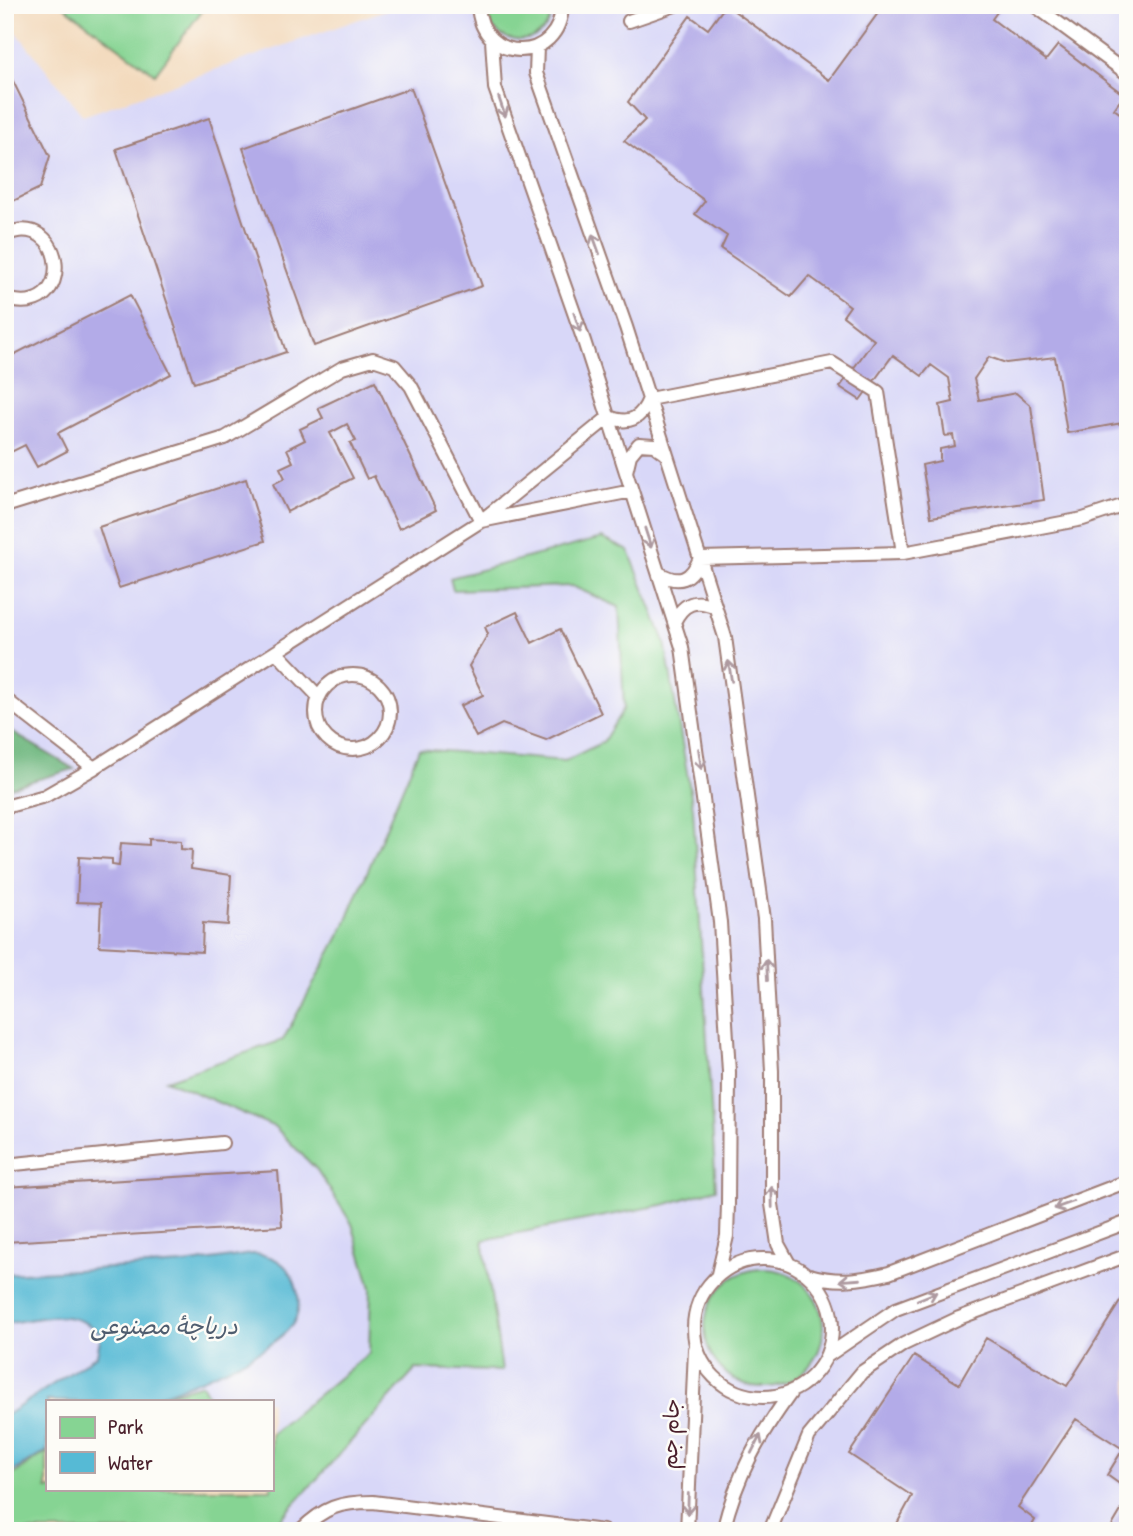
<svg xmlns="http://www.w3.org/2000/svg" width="1133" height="1536" font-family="'Patrick Hand','Playpen Sans Arabic',sans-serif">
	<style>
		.built { fill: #d8d7f8; fill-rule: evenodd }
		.green { fill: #86d493; stroke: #687a5f; stroke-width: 2 }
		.forest { fill: #6cb67d; stroke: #5b6a54; stroke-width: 2 }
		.water { fill: #56bad5; stroke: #506c80; stroke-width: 2 }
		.building { fill: #b3abe8 }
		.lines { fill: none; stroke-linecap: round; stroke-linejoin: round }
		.service-casing { stroke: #9e7c74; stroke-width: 16 }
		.service { stroke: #fff; stroke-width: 12 }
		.oneway { stroke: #ae9aa0 }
		.labels { text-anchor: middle; stroke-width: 5; stroke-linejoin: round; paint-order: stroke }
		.street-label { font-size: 21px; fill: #4a1f2b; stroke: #fdfcf7 }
		.water-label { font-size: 23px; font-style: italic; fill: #4f5d6f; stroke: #fdfcf7 }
	</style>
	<rect width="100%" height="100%" fill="#fdfcf7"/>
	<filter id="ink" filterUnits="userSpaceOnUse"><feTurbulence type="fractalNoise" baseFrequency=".0143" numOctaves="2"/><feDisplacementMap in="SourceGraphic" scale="14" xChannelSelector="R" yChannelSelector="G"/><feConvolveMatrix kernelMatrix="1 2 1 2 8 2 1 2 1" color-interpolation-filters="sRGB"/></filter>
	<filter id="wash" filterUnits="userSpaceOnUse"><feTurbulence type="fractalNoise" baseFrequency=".00686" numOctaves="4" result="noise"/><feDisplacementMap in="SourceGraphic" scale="28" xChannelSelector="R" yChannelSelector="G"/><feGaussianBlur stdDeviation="1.57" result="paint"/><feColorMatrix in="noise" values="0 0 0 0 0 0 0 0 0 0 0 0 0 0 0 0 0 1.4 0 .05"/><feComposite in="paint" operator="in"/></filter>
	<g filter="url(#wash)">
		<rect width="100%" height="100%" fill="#f3dabd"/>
		<path class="built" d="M400,5H1128V1531H5V18L83,116ZM47,1401H271V1489H47Z"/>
		<path class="green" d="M62,5H206L155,74Z
			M487,5H552C554,52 484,51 487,5Z
			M602,538L629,551L665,642L693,808L716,1189L667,1204L483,1240L502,1371L416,1369L270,1531H5V1480L47,1452V1489H271V1434L369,1353L371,1288L352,1224L317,1170L275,1127L166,1080L283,1040L344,927L419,749L565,761L603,742L624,708L619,607L572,586L453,590L450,578Z
			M705 1328a59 59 0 1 1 118 0a59 59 0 1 1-118 0Z
			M202,1384L211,1401H144Z"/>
		<path class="forest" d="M5,728L74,769L5,789Z"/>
		<path class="water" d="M252,1254C270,1254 287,1262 294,1281C299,1293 301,1310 294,1322C277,1352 177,1391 144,1400C121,1406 72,1401 47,1401V1451L5,1476V1416L97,1355L101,1334C73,1307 40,1318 5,1324V1274L184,1264Z"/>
		<g id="blocks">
			<path class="building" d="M726,5L829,80L884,5H1002L992,19L1046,60L1058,45L1124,95L1114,109L1128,119V422L1067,433L1055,357L1006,363L989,357L974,379L979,400L1016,393L1031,406L1044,500L931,517L922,465L940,461V449L955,446L953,435L945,436L940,405L953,402L949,378L931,365L922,376L893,355L860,400L840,387L874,340L843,316L850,306L809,276L791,297L721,249L727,236L695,214L705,201L624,141L645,120L628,102L690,16L708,29Z
				M5,65L50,156L40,188L5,205Z
				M411,88L482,286L314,346L243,148Z
				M209,118L286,352L194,383L116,149Z
				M130,295L171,374L58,433L67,451L37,467L25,445L5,455V359Z
				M375,381L436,510L399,529L374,476L367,479L350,443L356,441L347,424L330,433L353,478L287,512L273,484L285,478L280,468L293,462L287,449L305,440L300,429L323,418L318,408Z
				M246,479L265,541L119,588L99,527Z
				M517,612L532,643L560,629L601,713L546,740L502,724L476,737L460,706L483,695L469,666L488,634L485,627Z
				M149,839L181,841V849L192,850L191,869L231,875L228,925L203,923L202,952L99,946L101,903L77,902L79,857L112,859V865L119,866L121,843L149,845Z
				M278,1171L282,1226L5,1242V1187Z
				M1128,1289V1490L1107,1475L1123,1449L1076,1419L1018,1507L1035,1520L1029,1531H893L912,1496L849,1454L914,1356L959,1384L986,1338L1067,1386Z
				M1128,1499V1531H1109Z"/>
		</g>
	</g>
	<g filter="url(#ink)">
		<use href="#blocks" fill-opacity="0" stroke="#9e7c74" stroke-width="2"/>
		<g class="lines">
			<defs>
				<path id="service" d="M478,5C481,66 561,64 562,5
					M1034,5L1128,74
					M629,21L675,5
					M492,40L495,88L584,341L682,647L720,922L729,1072L728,1204L727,1236L718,1274
					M537,47L536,73L626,327L725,637L764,919L772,1071V1204L778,1244L788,1262
					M5,235C66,207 79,320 5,299
					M626,472L630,455L639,444L654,445L666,454
					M5,506L225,438L342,368L373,359L394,366L411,386L481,521L609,417C629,425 641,419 649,399L832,363L878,392L903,553
					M659,573C679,585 691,580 700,558L903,553L1083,519L1128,504
					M674,622C683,603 696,598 715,607
					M276,652L319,697
					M316 712a37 37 0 1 1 74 0a37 37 0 1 1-74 0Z
					M5,699L94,768
					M5,807L45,796L94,768L481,521L632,491
					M5,1165L222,1143
					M694 1328a69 69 0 1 1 138 0a69 69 0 1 1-138 0Z
					M809,1275C838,1283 860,1280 889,1273L1128,1181
					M827,1356L896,1309L1128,1222
					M300,1531C324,1507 340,1502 373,1502L603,1531
					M687,1531L695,1349
					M723,1531C737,1474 758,1438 792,1391
					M770,1531L809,1436L862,1372L904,1344L959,1318L1128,1255"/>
			</defs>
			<use href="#service" class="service-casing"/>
			<use href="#service" class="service"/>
		</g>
		<defs><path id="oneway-shaft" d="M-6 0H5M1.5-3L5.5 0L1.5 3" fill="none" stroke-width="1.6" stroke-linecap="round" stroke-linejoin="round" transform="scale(1.75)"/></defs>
		<g class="oneway">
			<use href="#oneway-shaft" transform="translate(502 107) rotate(71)"/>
			<use href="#oneway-shaft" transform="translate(596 244) rotate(-110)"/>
			<use href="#oneway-shaft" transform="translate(577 322) rotate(71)"/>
			<use href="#oneway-shaft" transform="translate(648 538) rotate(72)"/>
			<use href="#oneway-shaft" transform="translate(730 671) rotate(-99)"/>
			<use href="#oneway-shaft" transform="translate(700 759) rotate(82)"/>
			<use href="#oneway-shaft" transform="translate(767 970) rotate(-93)"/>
			<use href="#oneway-shaft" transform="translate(772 1197) rotate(-91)"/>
			<use href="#oneway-shaft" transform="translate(1064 1205) rotate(160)"/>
			<use href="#oneway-shaft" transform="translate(850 1280) rotate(176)"/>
			<use href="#oneway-shaft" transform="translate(927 1296) rotate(-22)"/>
			<use href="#oneway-shaft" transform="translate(756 1444) rotate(-63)"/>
			<use href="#oneway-shaft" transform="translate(688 1504) rotate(92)"/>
		</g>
	</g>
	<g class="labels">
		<g class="street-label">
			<text transform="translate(671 1434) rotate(-88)" y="7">جام جم</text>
		</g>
		<g class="water-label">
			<text x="164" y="1334">دریاچهٔ مصنوعی</text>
		</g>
	</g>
	<rect width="1133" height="1536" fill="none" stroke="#fdfcf7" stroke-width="28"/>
	<rect x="46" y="1400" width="228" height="91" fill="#fdfcf7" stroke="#b5a4a5" stroke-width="2"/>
	<rect x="60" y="1417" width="35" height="21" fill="#86d493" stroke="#b5a4a5" stroke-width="2"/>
	<text x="108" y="1434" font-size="21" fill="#4a1f2b">Park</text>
	<rect x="60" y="1452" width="35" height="21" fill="#56bad5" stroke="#b5a4a5" stroke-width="2"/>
	<text x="108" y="1470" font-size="21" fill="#4a1f2b">Water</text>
</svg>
